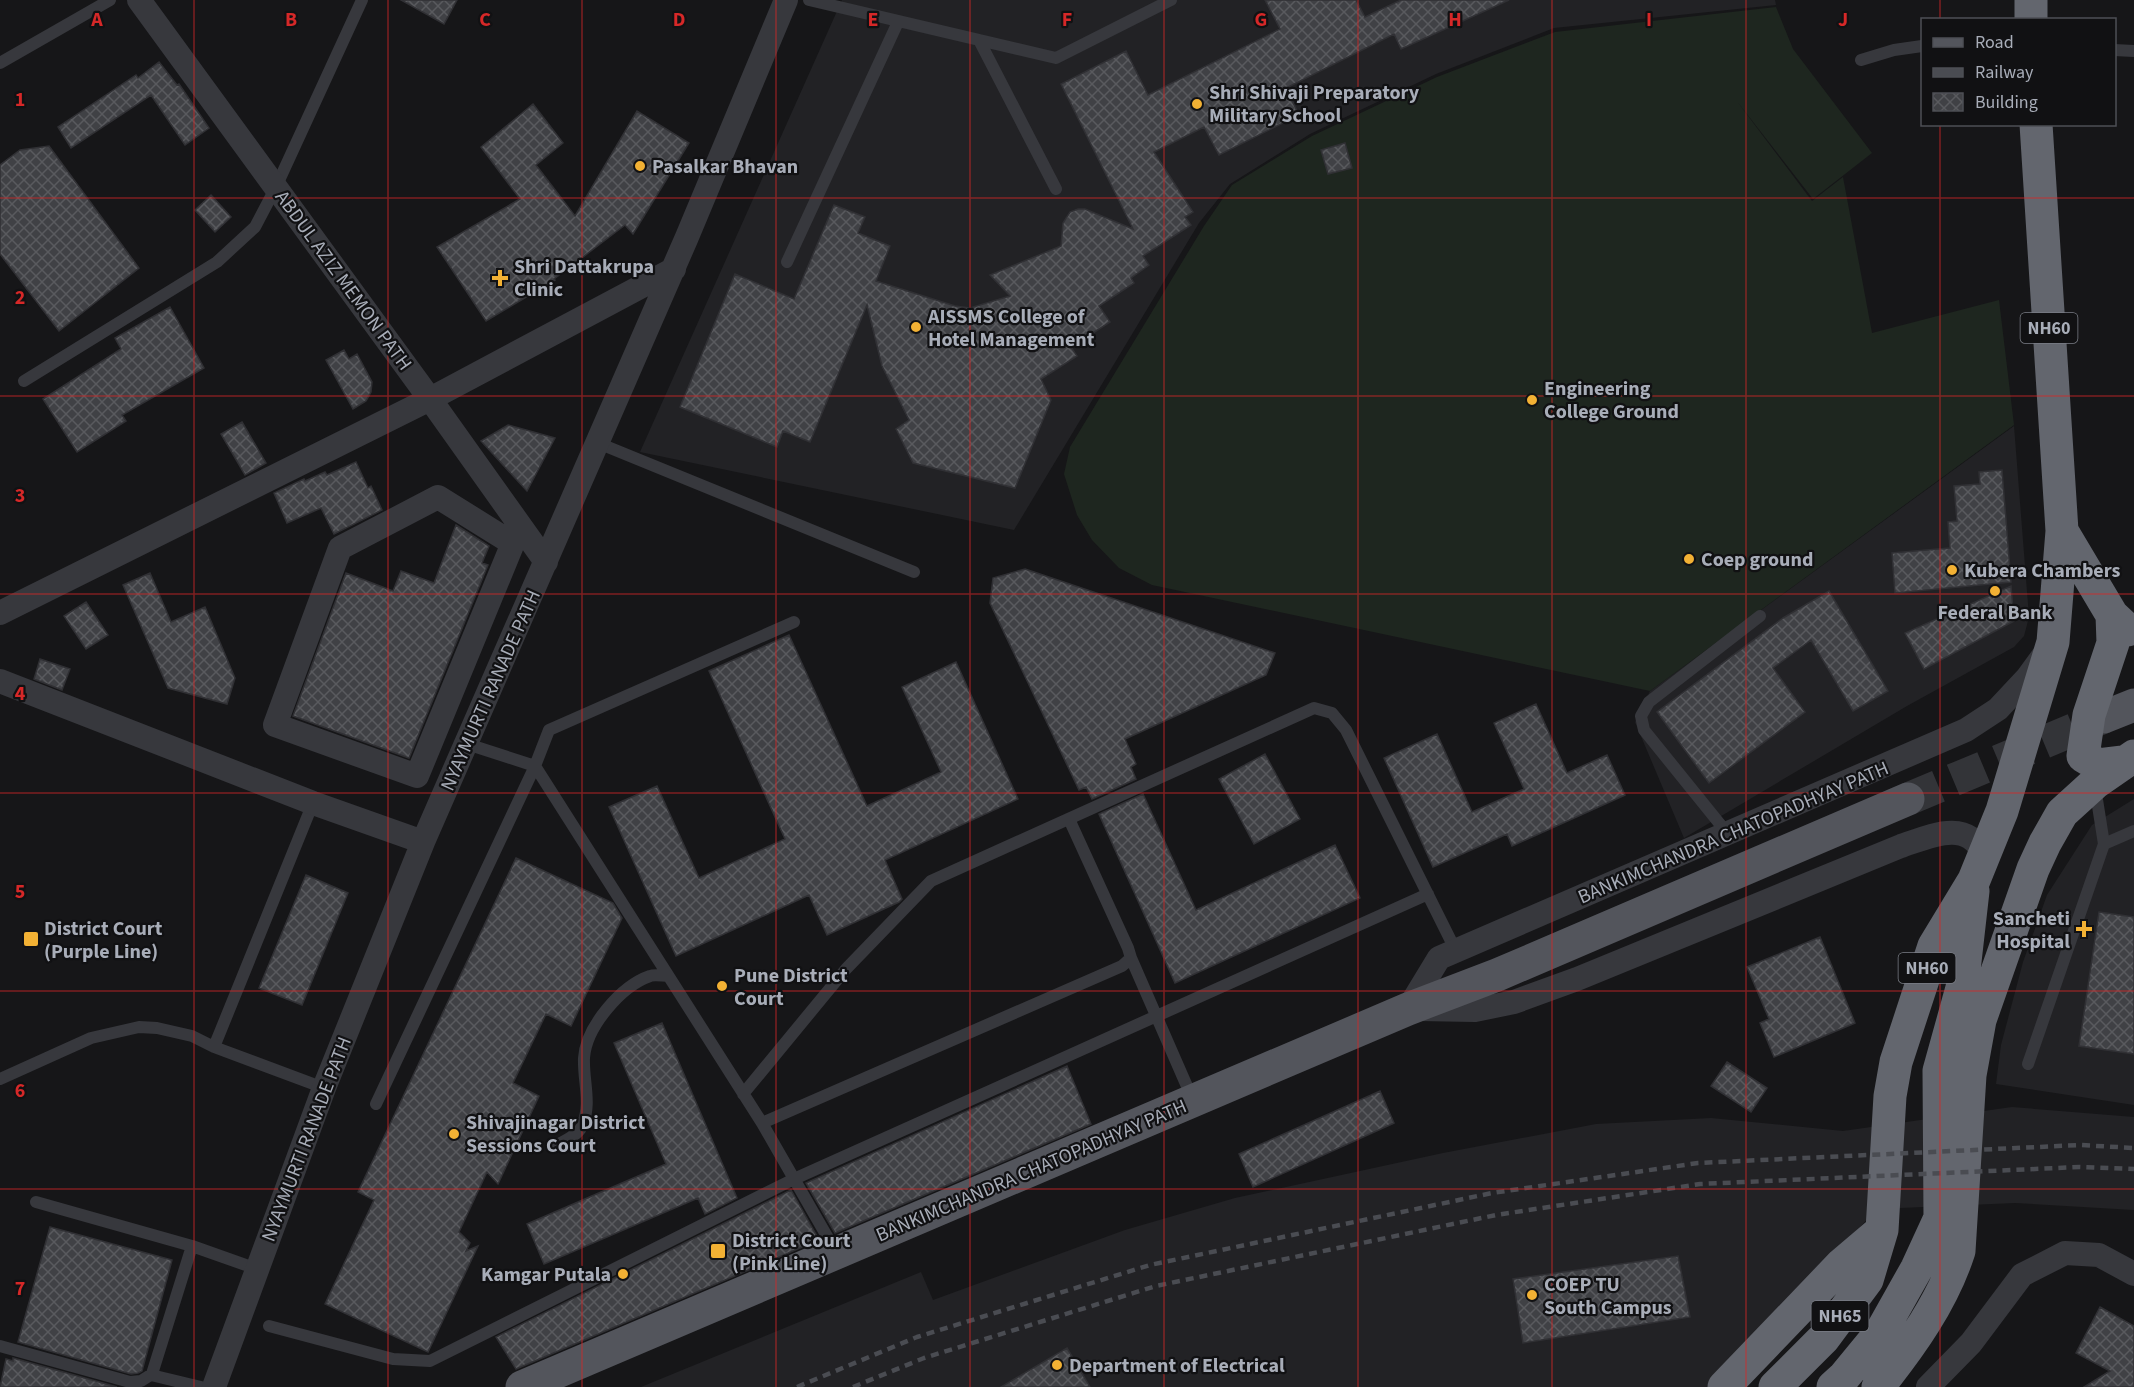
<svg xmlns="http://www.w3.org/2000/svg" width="2134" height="1387" font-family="'Source Sans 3',sans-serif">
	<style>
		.built { fill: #222225 }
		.garden { fill: #1e261f }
		.building { fill: url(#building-cross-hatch); stroke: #303034; stroke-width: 1.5 }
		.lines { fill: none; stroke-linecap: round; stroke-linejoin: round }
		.primary-tunnel { stroke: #333438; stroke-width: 33; stroke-dasharray: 33 16; stroke-linecap: butt }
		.lane { stroke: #37383d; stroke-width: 12 }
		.street { stroke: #37383d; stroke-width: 24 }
		.primary { stroke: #53555c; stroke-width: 33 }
		.highway { stroke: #63666e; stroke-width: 33 }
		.rail { stroke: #4a4c52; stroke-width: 4.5; stroke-dasharray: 8 6; stroke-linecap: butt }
		.grid { fill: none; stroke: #d62828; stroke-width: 1.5; stroke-opacity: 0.55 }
		.poi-dot { fill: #f2b134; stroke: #111113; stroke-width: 2 }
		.labels { text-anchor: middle; stroke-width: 4.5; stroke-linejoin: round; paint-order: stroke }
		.shield { fill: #111113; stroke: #7b7e86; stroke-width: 1.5 }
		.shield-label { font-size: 18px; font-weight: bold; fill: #a8adb8 }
		.poi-label { font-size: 20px; font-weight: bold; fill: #a8adb8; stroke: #111113; text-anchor: start }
		.street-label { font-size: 20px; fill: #a8adb8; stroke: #111113 }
		.grid-label { font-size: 20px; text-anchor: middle; font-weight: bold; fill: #d62828; stroke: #111113; stroke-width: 4.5; stroke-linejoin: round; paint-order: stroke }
	</style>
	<defs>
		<pattern id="building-cross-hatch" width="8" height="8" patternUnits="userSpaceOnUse" patternTransform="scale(1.5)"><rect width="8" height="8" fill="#404145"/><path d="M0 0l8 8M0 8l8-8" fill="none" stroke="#595a5e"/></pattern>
	</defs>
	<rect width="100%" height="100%" fill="#161618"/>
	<path class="built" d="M842,0H1775L1776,5L1554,28L1436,74L1310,134L1230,184L1199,223L1014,530L640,452Z
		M2014,426L2029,617L2024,636L2014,647L1907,706L1684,838L1635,722L1650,691Z
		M2134,799V1105L1996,1084L2001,1045L2023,962L2047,895L2092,825Z
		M2012,1107L2134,1117V1210L2015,1203L1877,1209L1710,1387H641L921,1272L933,1300L1125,1230L1235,1198L1443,1153L1596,1124L1711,1118L1843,1131Z"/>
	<path class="garden" d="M1776,7L1793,49L1872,153L1813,199L1736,100L1812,201L1843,177L1872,333L1999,300L2014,425L1650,691L1152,585L1119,568L1092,540L1077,515L1064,474L1070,447L1204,226L1232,185L1312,136L1437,77L1555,32Z"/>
	<path class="building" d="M401,0H457L444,24Z
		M1265,0H1356L1365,17L1401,0H1509L1401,49L1394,34L1286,88L1299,115L1219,155L1204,127L1154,152L1193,212L1185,217L1191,225L1143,256L1149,265L1131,278L1134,283L1099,306L1110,322L1071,347L1077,356L1041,379L1051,400L1015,488L913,463L896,429L909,420L882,366L867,305L810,442L783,431L777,447L680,407L735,274L794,299L834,205L865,217L858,233L890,246L876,281L955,306L970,308L1010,296L990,275L1061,246L1063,223L1070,212L1078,209H1085L1133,229L1061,84L1126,51L1148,95L1280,29Z
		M159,62L177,85L179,84L209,128L185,145L151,95L71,148L58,127L136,75L138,78Z
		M533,104L563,143L536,165L575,216L637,111L689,143L633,234L625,225L554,279L555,280L486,321L437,247L520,199L481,147Z
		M1345,143L1352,168L1328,174L1321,150Z
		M49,146L139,268L59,331L0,254V165L20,150Z
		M211,195L231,217L215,232L195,210Z
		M170,307L204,368L122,415L126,421L77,452L43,399L121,349L115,338Z
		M344,350L349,359L357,354L372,382L371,392L366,401L353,409L326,360Z
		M242,422L266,463L245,475L221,434Z
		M508,425L555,438L527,491L481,441Z
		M356,462L368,488L371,486L382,510L334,534L321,508L287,523L274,493L304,479L305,481L325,472L327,475Z
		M2002,470L2011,582L1895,593L1892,553L1950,548L1948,522L1957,521L1954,486L1980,484L1979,472Z
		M456,525L489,546L482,563L488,565L409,758L293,716L346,573L393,591L401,571L434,583Z
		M1025,569L1275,653L1266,675L1125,739L1136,764L1131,767L1136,779L1092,799L1086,787L1079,790L990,603L993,578Z
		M150,573L171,622L205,607L235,678L227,704L168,688L123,585Z
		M2011,586L2014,621L1924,669L1905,633Z
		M1829,591L1888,691L1853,711L1811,640L1773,668L1805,712L1709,783L1657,712L1783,618Z
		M86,602L108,635L86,649L64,616Z
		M789,635L867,806L941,772L902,687L956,662L1018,799L885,860L902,899L899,902L827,935L809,895L676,956L609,807L657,786L699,878L785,839L709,671Z
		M40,659L70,669L62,690L34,679Z
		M1536,704L1567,773L1607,755L1625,795L1512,846L1507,834L1433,867L1384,758L1437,734L1472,812L1524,789L1494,723Z
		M1265,754L1300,819L1254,844L1219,779Z
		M1143,794L1196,910L1335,845L1360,898L1175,983L1099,814Z
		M516,858L613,903L622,918L571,1026L546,1014L513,1083L539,1096L498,1184L487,1172L459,1232L470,1243L466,1251L478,1246L428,1352L325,1304L374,1200L358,1192Z
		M306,875L348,893L302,1005L259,988Z
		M2099,912L2134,917V1054L2079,1046Z
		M1820,937L1855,1023L1774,1057L1760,1023L1769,1019L1747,967Z
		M662,1023L737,1198L705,1214L698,1198L544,1264L527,1224L666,1164L614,1043Z
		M1727,1062L1767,1088L1751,1112L1711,1086Z
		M1067,1066L1091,1124L835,1233L806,1183Z
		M1380,1091L1394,1123L1253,1187L1239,1154Z
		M791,1190L819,1240L516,1369L496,1337Z
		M50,1227L172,1260L142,1371L138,1373L131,1374L18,1342Z
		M1678,1256L1690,1317L1523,1343L1513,1279Z
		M2100,1307L2134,1326V1387H2084L2110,1371L2076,1353Z
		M1067,1348L1090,1387H1001Z
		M13,1358L117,1387H0L6,1359L13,1361Z"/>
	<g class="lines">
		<path class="primary-tunnel" d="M1908,799L2104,717"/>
		<path class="lane" d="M809,0L1056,58L1171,0
			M979,40L1056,189
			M2114,50L2134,51
			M1861,60L1894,50L1922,46
			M0,63L110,0
			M787,262L898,22
			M24,381L217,262L255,227L276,187L362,0
			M598,443L914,572
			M467,744L535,766L762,1123L836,1252
			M1728,834L1644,730L1641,716L1649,702L1760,616
			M2104,844L2134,831
			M1131,958L1193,1100
			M214,1047L313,803
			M2028,1064L2104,844L2095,787
			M0,1079L91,1038L139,1027L157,1028L192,1036L214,1047L324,1088
			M743,1094L846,969L931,881L1314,708L1332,713L1346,730L1456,951
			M376,1104L535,766L549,730L794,622
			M762,1123L1122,966L1131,958L1128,948L1069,819
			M553,1147C562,1142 578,1136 582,1126C592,1104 583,1081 584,1058C586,1027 621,986 650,976C655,974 663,976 668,976
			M36,1202L192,1246L257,1269
			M269,1326L393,1359L430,1361L794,1179L1428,894
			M0,1346L130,1382L141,1381L152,1374L192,1246
			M151,1375L201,1387"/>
		<path class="street" d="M139,0L430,399L546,562
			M512,543L438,497L340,548L275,725L417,776L520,526
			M0,613L430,399L674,269
			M0,681L313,803L423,842
			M1408,1009L1439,958L1966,730L1998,709L2027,678L2043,656
			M1419,1009L1475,1010L1514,1002L1577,979L1901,846C1931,836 1967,818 1984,855
			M214,1387L324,1088L423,842L687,237L786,0
			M1928,1387L1971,1343L2022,1275L2065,1253L2099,1255L2134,1274"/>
		<path class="primary" d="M2104,717L2134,705
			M522,1387L1408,1009L1497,975L1908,799"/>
		<path class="highway" d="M2031,20V0
			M2062,531L2112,615L2128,630
			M2112,615L2113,643L2089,715L2083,756L2098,765L2123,762
			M1724,1387L1842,1264L1882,1230
			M1775,1387L1824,1338L1867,1280L1882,1230L1890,1096L1896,1062L1934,946L1974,880L2002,811L2053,642L2062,531L2036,124
			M1833,1387L1844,1377L1881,1332L1917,1268L1940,1218L1939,1071L1962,988L1973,891
			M1878,1387C1911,1346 1943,1301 1959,1251L1970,1075L1980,1020L2033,869L2045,843L2062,813L2095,783L2134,756"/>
		<path class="rail" d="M797,1387L917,1337L1150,1265L1492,1193L1698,1163L2080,1145L2134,1148
			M853,1387L924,1358L1156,1286L1496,1215L1700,1184L2080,1167L2134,1169"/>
	</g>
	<path class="grid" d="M194,0V1387M388,0V1387M582,0V1387M776,0V1387M970,0V1387M1164,0V1387M1358,0V1387M1552,0V1387M1746,0V1387M1940,0V20M1940,124V1387M0,198H2134M0,396H2134M0,594H2134M0,793H2134M0,991H2134M0,1189H2134"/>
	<g class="poi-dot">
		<circle cx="1197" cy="104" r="6"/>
		<circle cx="640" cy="166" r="6"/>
		<path d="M497 269h6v6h6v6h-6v6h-6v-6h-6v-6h6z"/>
		<circle cx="916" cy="327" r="6"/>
		<circle cx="1532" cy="400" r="6"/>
		<circle cx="1689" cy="559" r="6"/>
		<circle cx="1952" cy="570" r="6"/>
		<circle cx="1995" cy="591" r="6"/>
		<path d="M2081 920h6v6h6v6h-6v6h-6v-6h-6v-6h6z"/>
		<rect x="23" y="931" width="16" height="16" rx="3"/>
		<circle cx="722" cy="986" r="6"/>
		<circle cx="454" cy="1134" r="6"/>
		<rect x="710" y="1243" width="16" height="16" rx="3"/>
		<circle cx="623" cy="1274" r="6"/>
		<circle cx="1532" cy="1295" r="6"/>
		<circle cx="1057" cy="1365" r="6"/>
	</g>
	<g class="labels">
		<g class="shield">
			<rect x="2020.5" y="313" width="57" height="30" rx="4.5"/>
			<rect x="1898.5" y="953" width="57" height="30" rx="4.5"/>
			<rect x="1811.5" y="1301" width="57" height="30" rx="4.5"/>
		</g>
		<g class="shield-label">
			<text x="2049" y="334">NH60</text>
			<text x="1927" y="974">NH60</text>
			<text x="1840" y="1322">NH65</text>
		</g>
		<g class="poi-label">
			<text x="1209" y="99">Shri Shivaji Preparatory<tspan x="1209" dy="23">Military School</tspan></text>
			<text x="652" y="173">Pasalkar Bhavan</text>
			<text x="514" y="273">Shri Dattakrupa<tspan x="514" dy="23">Clinic</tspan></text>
			<text x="928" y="323">AISSMS College of<tspan x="928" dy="23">Hotel Management</tspan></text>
			<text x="1544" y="395">Engineering<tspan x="1544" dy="23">College Ground</tspan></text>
			<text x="1701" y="566">Coep ground</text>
			<text x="1964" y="577">Kubera Chambers</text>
			<text x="1995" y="619" text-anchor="middle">Federal Bank</text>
			<text x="2070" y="925" text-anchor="end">Sancheti<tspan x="2070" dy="23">Hospital</tspan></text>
			<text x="44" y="935">District Court<tspan x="44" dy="23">(Purple Line)</tspan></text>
			<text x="734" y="982">Pune District<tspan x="734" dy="23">Court</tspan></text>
			<text x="466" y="1129">Shivajinagar District<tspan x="466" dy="23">Sessions Court</tspan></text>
			<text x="732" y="1247">District Court<tspan x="732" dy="23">(Pink Line)</tspan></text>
			<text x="611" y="1281" text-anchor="end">Kamgar Putala</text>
			<text x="1544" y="1291">COEP TU<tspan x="1544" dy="23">South Campus</tspan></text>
			<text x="1069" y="1372">Department of Electrical</text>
		</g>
		<g class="street-label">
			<text transform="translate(344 280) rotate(54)" y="7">ABDUL AZIZ MEMON PATH</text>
			<text transform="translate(490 690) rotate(-66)" y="7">NYAYMURTI RANADE PATH</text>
			<text transform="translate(1733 832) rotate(-23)" y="7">BANKIMCHANDRA CHATOPADHYAY PATH</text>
			<text transform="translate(306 1139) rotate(-69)" y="7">NYAYMURTI RANADE PATH</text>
			<text transform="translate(1031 1170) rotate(-23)" y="7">BANKIMCHANDRA CHATOPADHYAY PATH</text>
		</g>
	</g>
	<g class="grid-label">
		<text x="97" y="26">A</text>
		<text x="291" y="26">B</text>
		<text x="485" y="26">C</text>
		<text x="679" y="26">D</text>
		<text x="873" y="26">E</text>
		<text x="1067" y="26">F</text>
		<text x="1261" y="26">G</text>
		<text x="1455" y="26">H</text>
		<text x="1649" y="26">I</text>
		<text x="1843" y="26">J</text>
		<text x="20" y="106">1</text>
		<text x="20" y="304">2</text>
		<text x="20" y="502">3</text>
		<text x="20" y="700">4</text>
		<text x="20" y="898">5</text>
		<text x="20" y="1097">6</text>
		<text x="20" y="1295">7</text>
	</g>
	<rect x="1921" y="18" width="195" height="108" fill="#111113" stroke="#4d4f55" stroke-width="1.5"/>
	<rect x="1933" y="38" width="30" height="9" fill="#53555c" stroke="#4d4f55" stroke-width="1.5"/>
	<text x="1975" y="48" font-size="18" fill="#a8adb8">Road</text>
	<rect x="1933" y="68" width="30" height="9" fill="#4a4c52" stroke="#4d4f55" stroke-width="1.5"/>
	<text x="1975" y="78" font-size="18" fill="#a8adb8">Railway</text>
	<rect x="1933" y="93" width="30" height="18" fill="url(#building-cross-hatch)" stroke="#4d4f55" stroke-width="1.5"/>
	<text x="1975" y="108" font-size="18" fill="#a8adb8">Building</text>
</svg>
